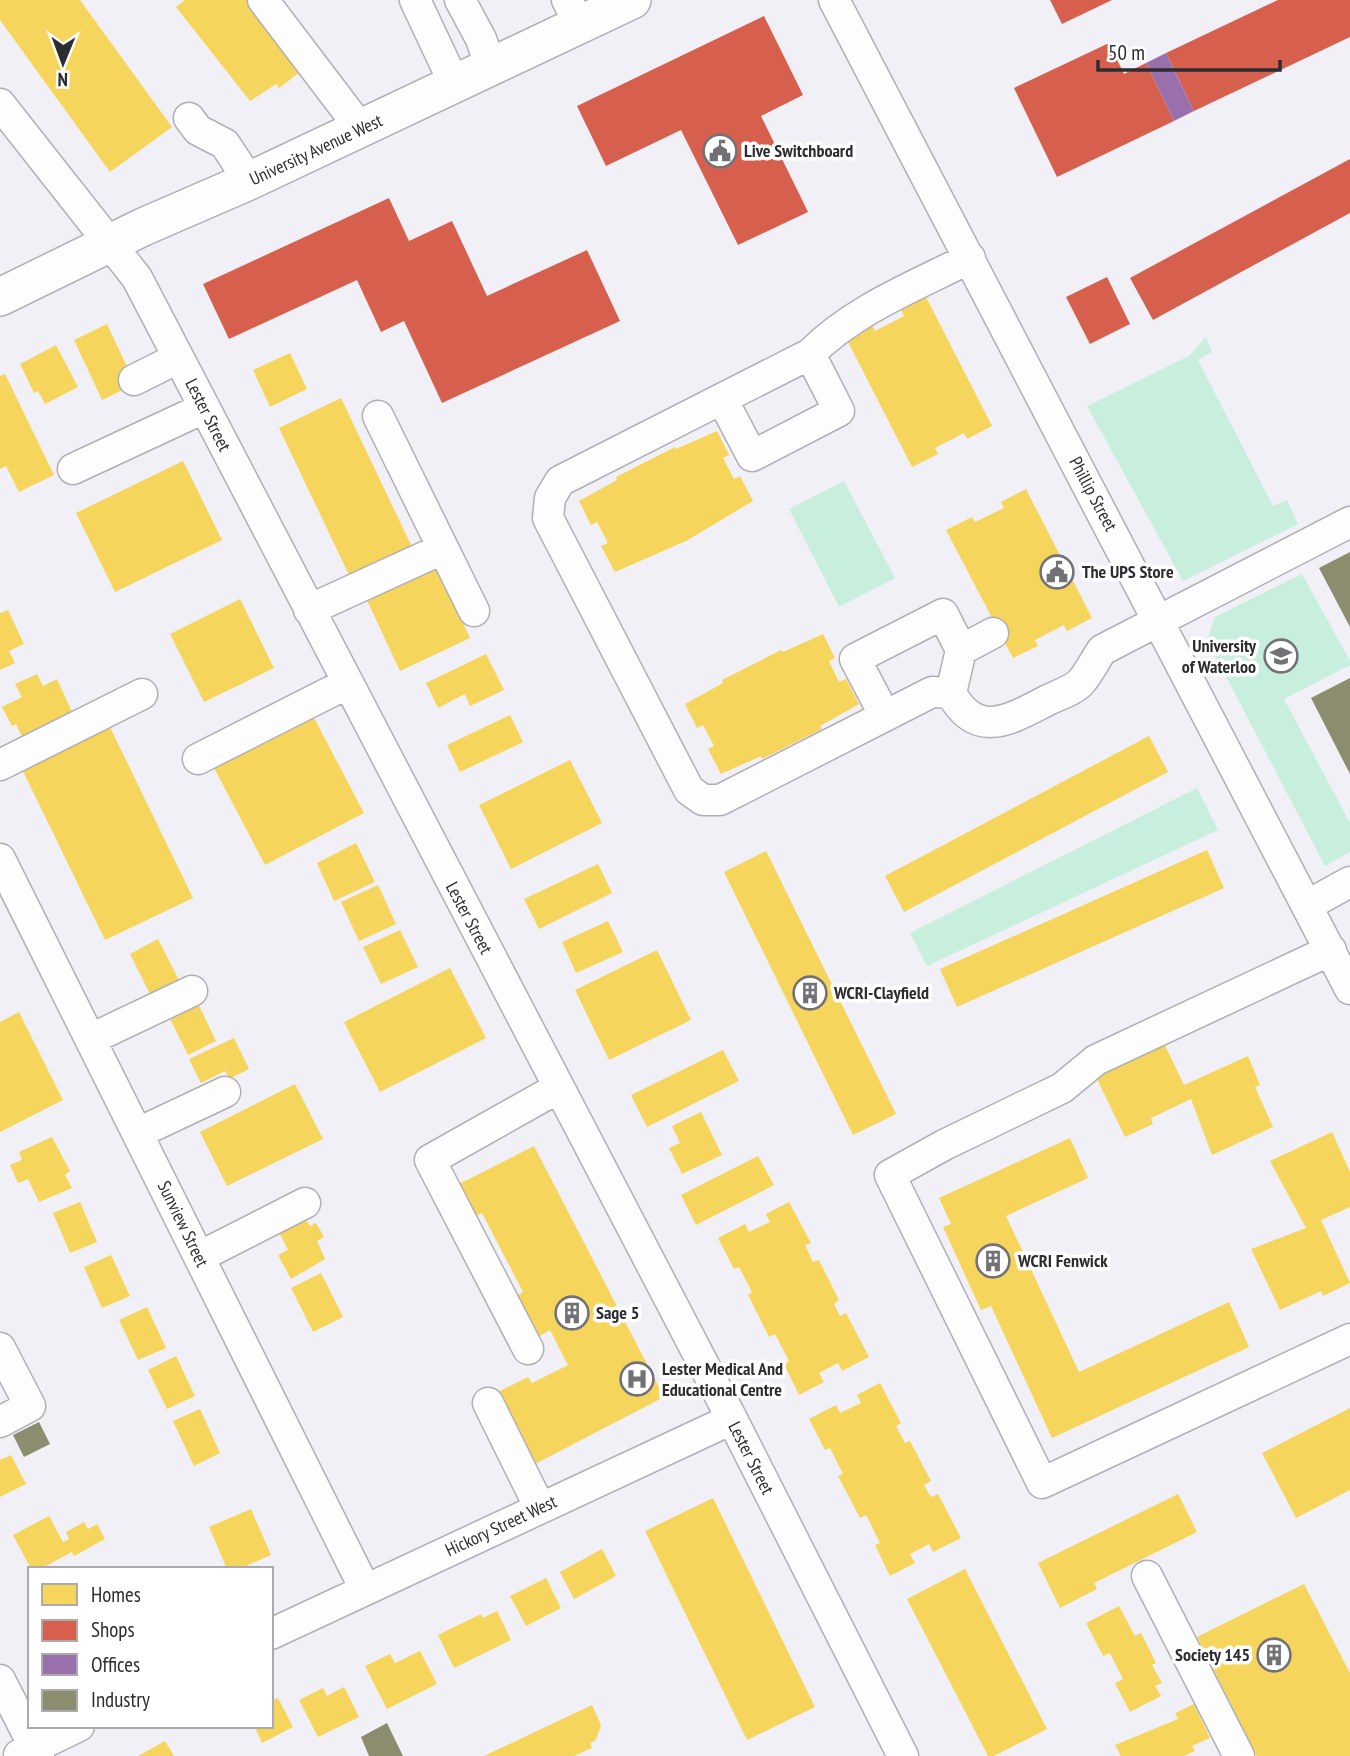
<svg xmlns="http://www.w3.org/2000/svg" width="1350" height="1756" font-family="'PT Sans Narrow',sans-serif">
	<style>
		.green { fill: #c8efde }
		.homes { fill: #f6d55c }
		.shops { fill: #d6604d }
		.offices { fill: #9970ab }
		.industry { fill: #8c8c6e }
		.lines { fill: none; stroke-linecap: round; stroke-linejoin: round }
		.minor-casing { stroke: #b0afb4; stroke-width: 33 }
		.major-casing { stroke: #b0afb4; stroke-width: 40 }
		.minor { stroke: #fdfdfe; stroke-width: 30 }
		.major { stroke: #fdfdfe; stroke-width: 37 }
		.labels { text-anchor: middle; stroke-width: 7; stroke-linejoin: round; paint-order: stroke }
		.street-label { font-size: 18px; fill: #2d2d31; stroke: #fff }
		.poi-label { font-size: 18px; font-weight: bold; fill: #2d2d31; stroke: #fff; text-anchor: start }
	</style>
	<rect width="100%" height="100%" fill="#f1f0f6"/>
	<path class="green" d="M1206,337L1212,352L1198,360L1273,506L1287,500L1298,524L1183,581L1087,406L1189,356Z
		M844,481L895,578L839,607L789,509Z
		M1302,574L1350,661V665L1284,699L1350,823V852L1325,866L1207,640L1215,617Z
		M1197,788L1218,830L927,966L910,933Z"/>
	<path class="homes" d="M0,0H80L172,127L110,172L0,20Z
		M185,0H250L304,69L279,88L276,84L250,101L176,7Z
		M926,297L992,426L967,439L964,433L935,448L938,454L912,467L846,338L872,325L875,331L904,316L901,310Z
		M107,324L135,384L102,400L74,340Z
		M56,345L78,387L45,404L38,391L34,393L20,364Z
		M290,353L307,389L270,407L253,370Z
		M5,374L54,475L19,492L6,466L0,469V376Z
		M341,398L412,547L350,577L279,428Z
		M717,431L729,455L723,458L734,479L740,476L753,501L686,541L615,572L601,546L608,543L597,522L591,525L579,501L617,480L616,477L675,447L676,449Z
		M183,461L222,540L115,592L76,513Z
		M1026,489L1092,618L1067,631L1064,625L1035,640L1038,646L1013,658L946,530L972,517L975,522L1004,508L1001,502Z
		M435,563L470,638L400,671L365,596Z
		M240,599L274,668L204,702L170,634Z
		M8,610L24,644L9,651L15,663L0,670V613Z
		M823,634L835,658L829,661L839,682L846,679L859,704L820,726L822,729L762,759L761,756L721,774L708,749L714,746L703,725L697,728L685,704L723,683L722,680L781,650L783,652Z
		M486,654L504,690L470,706L465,694L438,708L426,683Z
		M37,674L43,686L57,679L72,712L22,737L16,724L12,726L2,707L22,697L15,684Z
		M312,714L364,813L265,865L213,766Z
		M510,715L523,742L460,772L447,745Z
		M107,721L193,898L105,940L19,763Z
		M1149,736L1168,772L904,912L885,876Z
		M570,760L602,823L511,869L479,805Z
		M356,843L375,882L334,901L317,863Z
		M1207,850L1224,888L957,1007L940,969Z
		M766,851L896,1114L853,1135L724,872Z
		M598,864L612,893L539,929L524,899Z
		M378,885L396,924L359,941L341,902Z
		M608,921L623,952L576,973L562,942Z
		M400,930L418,967L381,984L363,947Z
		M158,939L179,980L150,994L130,954Z
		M657,950L691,1020L609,1060L575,990Z
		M450,968L486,1038L380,1092L344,1022Z
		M196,999L216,1041L188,1055L167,1013Z
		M19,1012L63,1100L0,1132V1022Z
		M234,1038L249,1069L229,1079L225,1071L201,1083L189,1059Z
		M1162,1039L1184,1085L1248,1056L1260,1085L1255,1087L1273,1127L1212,1155L1191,1099L1151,1118L1153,1124L1125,1137L1095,1075Z
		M723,1050L739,1081L647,1127L631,1095Z
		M295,1084L323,1139L227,1186L200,1132Z
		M701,1112L722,1155L682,1174L669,1148L680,1143L672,1126Z
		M1332,1132L1350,1172V1207L1321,1220L1350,1283L1323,1296L1321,1291L1280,1310L1251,1249L1306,1228L1270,1161Z
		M52,1137L70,1171L65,1175L72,1188L39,1202L28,1179L18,1183L10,1165L22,1160L19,1152Z
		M1070,1138L1088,1178L1006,1216L1079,1372L1229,1302L1249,1347L1052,1438L991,1306L981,1310L943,1227L951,1224L939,1198Z
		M534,1146L664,1397L535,1464L498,1392L528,1377L532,1383L568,1365L550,1330L536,1338L514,1297L523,1292L482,1213L473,1217L457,1185Z
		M758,1156L774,1185L696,1225L681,1195Z
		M80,1202L97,1242L70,1253L53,1213Z
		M789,1202L811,1243L805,1245L813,1262L819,1260L839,1300L834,1304L840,1316L846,1313L869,1357L842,1371L838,1363L819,1373L824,1382L799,1395L784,1364L789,1361L775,1334L769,1337L748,1295L752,1292L739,1267L734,1269L718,1238L745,1224L749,1232L770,1222L766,1214Z
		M305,1218L310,1226L316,1223L324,1237L317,1241L325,1259L291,1279L278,1255L288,1250L279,1232Z
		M111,1255L130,1296L102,1308L84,1267Z
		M321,1273L343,1317L313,1332L291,1288Z
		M147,1307L166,1348L138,1360L119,1320Z
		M176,1356L195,1396L167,1409L148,1370Z
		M880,1383L901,1423L896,1426L905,1443L910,1441L931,1481L924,1485L931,1497L938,1494L961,1538L933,1552L929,1544L910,1554L915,1563L890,1576L875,1545L880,1543L866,1515L860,1518L838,1476L843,1474L830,1448L825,1450L809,1419L836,1405L840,1413L861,1403L857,1395Z
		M1350,1408V1490L1296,1518L1262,1453Z
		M200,1409L220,1453L194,1466L173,1421Z
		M11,1455L26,1484L0,1497V1460Z
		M1178,1494L1197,1532L1094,1583L1097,1589L1060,1608L1038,1563Z
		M713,1498L815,1707L747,1740L645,1531Z
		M251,1509L271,1555L239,1569H227L209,1527Z
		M49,1516L63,1542L69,1539L66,1532L84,1522L88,1529L97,1524L105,1539L74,1556L72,1552L40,1569H31L13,1535Z
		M602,1549L616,1576L574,1599L560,1572Z
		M965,1569L1047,1729L994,1756H988L907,1599Z
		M546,1578L561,1608L526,1626L510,1596Z
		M1304,1584L1350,1673V1756H1257L1197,1637Z
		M1119,1606L1135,1636L1141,1633L1156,1663L1152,1665L1162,1683L1155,1686L1161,1696L1130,1712L1115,1683L1123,1679L1110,1653L1103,1656L1086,1623Z
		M497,1611L511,1640L454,1668L438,1635L481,1614L483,1618Z
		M420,1651L437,1684L387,1709L365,1666L390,1654L395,1663Z
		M344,1687L359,1717L318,1737L299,1700L323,1688L327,1696Z
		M278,1698L293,1727L262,1743L254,1726H271V1701Z
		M1194,1704L1210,1738L1192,1746L1195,1751L1184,1756H1121L1115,1745L1178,1719L1175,1713Z
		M592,1705L601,1725L596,1740L590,1743L592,1748L574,1756H484Z
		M165,1741L174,1756H138Z"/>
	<path class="shops" d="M1050,0H1112L1062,24Z
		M1278,0H1350V37L1194,111L1166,53Z
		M764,16L803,95L761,116L808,212L738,245L681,130L606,166L577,106Z
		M1109,43L1124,74L1146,63L1174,121L1057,177L1014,88Z
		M1350,159V213L1153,320L1130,278Z
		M389,198L409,241L452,221L487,296L587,250L620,321L442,403L404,321L381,332L357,280L229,339L203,284Z
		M1107,277L1130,324L1090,344L1066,297Z"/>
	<path class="offices" d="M1166,53L1194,111L1174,121L1146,63Z"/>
	<path class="industry" d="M1350,552V627L1319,568Z
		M1350,678V774L1311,698Z
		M39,1422L50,1444L24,1457L13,1435Z
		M387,1723L403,1756H369L361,1737Z"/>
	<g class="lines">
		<defs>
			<path id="minor" d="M263,0L361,129
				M415,0L455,85
				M460,0L481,39L491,68
				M567,0L580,25
				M834,0L1350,989
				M0,104L137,278L732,1419L903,1756
				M189,118L198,130L225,144L249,181
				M134,380L178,358
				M722,399L752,456L839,411L810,354
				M378,416L474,611
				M73,469L204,408
				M309,610L442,549
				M961,650L993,633
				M951,693L932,692L720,800H703L689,790L548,518L550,498L560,481L810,354C853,310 915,286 970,258
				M885,716L855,659L943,614L961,650L951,693C977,741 1011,719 1048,700C1058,695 1074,690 1081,682C1089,673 1095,660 1102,650L1350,522
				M198,759L346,684
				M0,765L142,694
				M0,859L365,1589
				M1308,905L1350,882
				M1331,950L1096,1060L1062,1088L944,1145L890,1175L1042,1483L1350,1339
				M91,1039L192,991
				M138,1133L225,1092
				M199,1257L305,1203
				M0,1348L30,1406L0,1422
				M528,1349L430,1160L558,1088
				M488,1403L540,1508
				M1147,1576L1239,1756
				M271,1634L732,1419
				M0,1680L39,1756
				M19,1755L79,1726"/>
			<path id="major" d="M0,297L143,227L249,181L632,0"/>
		</defs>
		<use href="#minor" class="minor-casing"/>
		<use href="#major" class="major-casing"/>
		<use href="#minor" class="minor"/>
		<use href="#major" class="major"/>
	</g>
	<defs>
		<symbol id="civic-ring" viewBox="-11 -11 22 22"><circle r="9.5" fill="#fff" stroke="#727176" stroke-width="1.5"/><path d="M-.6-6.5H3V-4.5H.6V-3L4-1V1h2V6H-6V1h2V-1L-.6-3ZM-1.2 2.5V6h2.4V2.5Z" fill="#727176"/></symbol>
		<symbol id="university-ring" viewBox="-11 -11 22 22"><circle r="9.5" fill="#fff" stroke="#727176" stroke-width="1.5"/><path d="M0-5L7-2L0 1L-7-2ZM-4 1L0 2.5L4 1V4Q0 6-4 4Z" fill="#727176"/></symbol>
		<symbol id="building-ring" viewBox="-11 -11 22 22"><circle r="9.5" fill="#fff" stroke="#727176" stroke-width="1.5"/><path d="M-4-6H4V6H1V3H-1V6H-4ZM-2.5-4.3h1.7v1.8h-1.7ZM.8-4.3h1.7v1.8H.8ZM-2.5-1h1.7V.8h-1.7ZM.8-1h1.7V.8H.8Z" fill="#727176"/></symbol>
		<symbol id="hospital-ring" viewBox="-11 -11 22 22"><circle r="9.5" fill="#fff" stroke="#727176" stroke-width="1.5"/><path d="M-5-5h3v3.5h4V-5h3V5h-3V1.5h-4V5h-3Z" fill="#727176"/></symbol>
	</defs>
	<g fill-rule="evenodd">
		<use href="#civic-ring" x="701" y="132" width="38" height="38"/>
		<use href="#civic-ring" x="1038" y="553" width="38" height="38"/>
		<use href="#university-ring" x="1262" y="637" width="38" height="38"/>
		<use href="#building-ring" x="791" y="974" width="38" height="38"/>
		<use href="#building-ring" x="974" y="1242" width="38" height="38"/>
		<use href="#building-ring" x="553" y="1294" width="38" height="38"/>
		<use href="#hospital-ring" x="618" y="1360" width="38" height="38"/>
		<use href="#building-ring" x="1255" y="1636" width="38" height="38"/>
	</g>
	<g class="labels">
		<g class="street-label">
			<text transform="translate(316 150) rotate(-25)" y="6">University Avenue West</text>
			<text transform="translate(208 415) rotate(63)" y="6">Lester Street</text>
			<text transform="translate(1093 494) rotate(62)" y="6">Phillip Street</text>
			<text transform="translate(469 918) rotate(62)" y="6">Lester Street</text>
			<text transform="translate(183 1224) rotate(64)" y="6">Sunview Street</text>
			<text transform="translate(751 1458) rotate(63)" y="6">Lester Street</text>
			<text transform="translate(501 1526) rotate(-25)" y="6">Hickory Street West</text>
		</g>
		<g class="poi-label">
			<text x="744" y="157">Live Switchboard</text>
			<text x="1082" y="578">The UPS Store</text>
			<text x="1256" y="652" text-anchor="end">University<tspan x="1256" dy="21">of Waterloo</tspan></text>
			<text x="834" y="999">WCRI-Clayfield</text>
			<text x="1018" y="1267">WCRI Fenwick</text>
			<text x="596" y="1319">Sage 5</text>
			<text x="662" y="1375">Lester Medical And<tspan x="662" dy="21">Educational Centre</tspan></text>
			<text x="1250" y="1661" text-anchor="end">Society 145</text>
		</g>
	</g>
	<rect x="28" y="1567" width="245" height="161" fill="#ffffff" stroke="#ababad" stroke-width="2"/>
	<rect x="42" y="1584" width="35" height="21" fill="#f6d55c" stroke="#ababad" stroke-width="2"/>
	<text x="91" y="1602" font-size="21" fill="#2d2d31">Homes</text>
	<rect x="42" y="1620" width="35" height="21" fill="#d6604d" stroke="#ababad" stroke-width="2"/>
	<text x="91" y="1637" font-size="21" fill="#2d2d31">Shops</text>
	<rect x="42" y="1654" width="35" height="21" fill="#9970ab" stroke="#ababad" stroke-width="2"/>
	<text x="91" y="1672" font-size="21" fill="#2d2d31">Offices</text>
	<rect x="42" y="1690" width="35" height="21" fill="#8c8c6e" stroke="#ababad" stroke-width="2"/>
	<text x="91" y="1707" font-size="21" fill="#2d2d31">Industry</text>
	<g transform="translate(63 63) rotate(181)" stroke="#ffffff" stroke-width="5" paint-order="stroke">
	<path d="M0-5L12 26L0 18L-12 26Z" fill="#2d2d31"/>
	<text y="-10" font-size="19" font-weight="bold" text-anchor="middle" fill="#2d2d31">N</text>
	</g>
	<path d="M1098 60v10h182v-10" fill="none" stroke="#2d2d31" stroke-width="3.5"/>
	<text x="1108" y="60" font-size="21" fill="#2d2d31" stroke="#ffffff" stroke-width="5" paint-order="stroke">50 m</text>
</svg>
